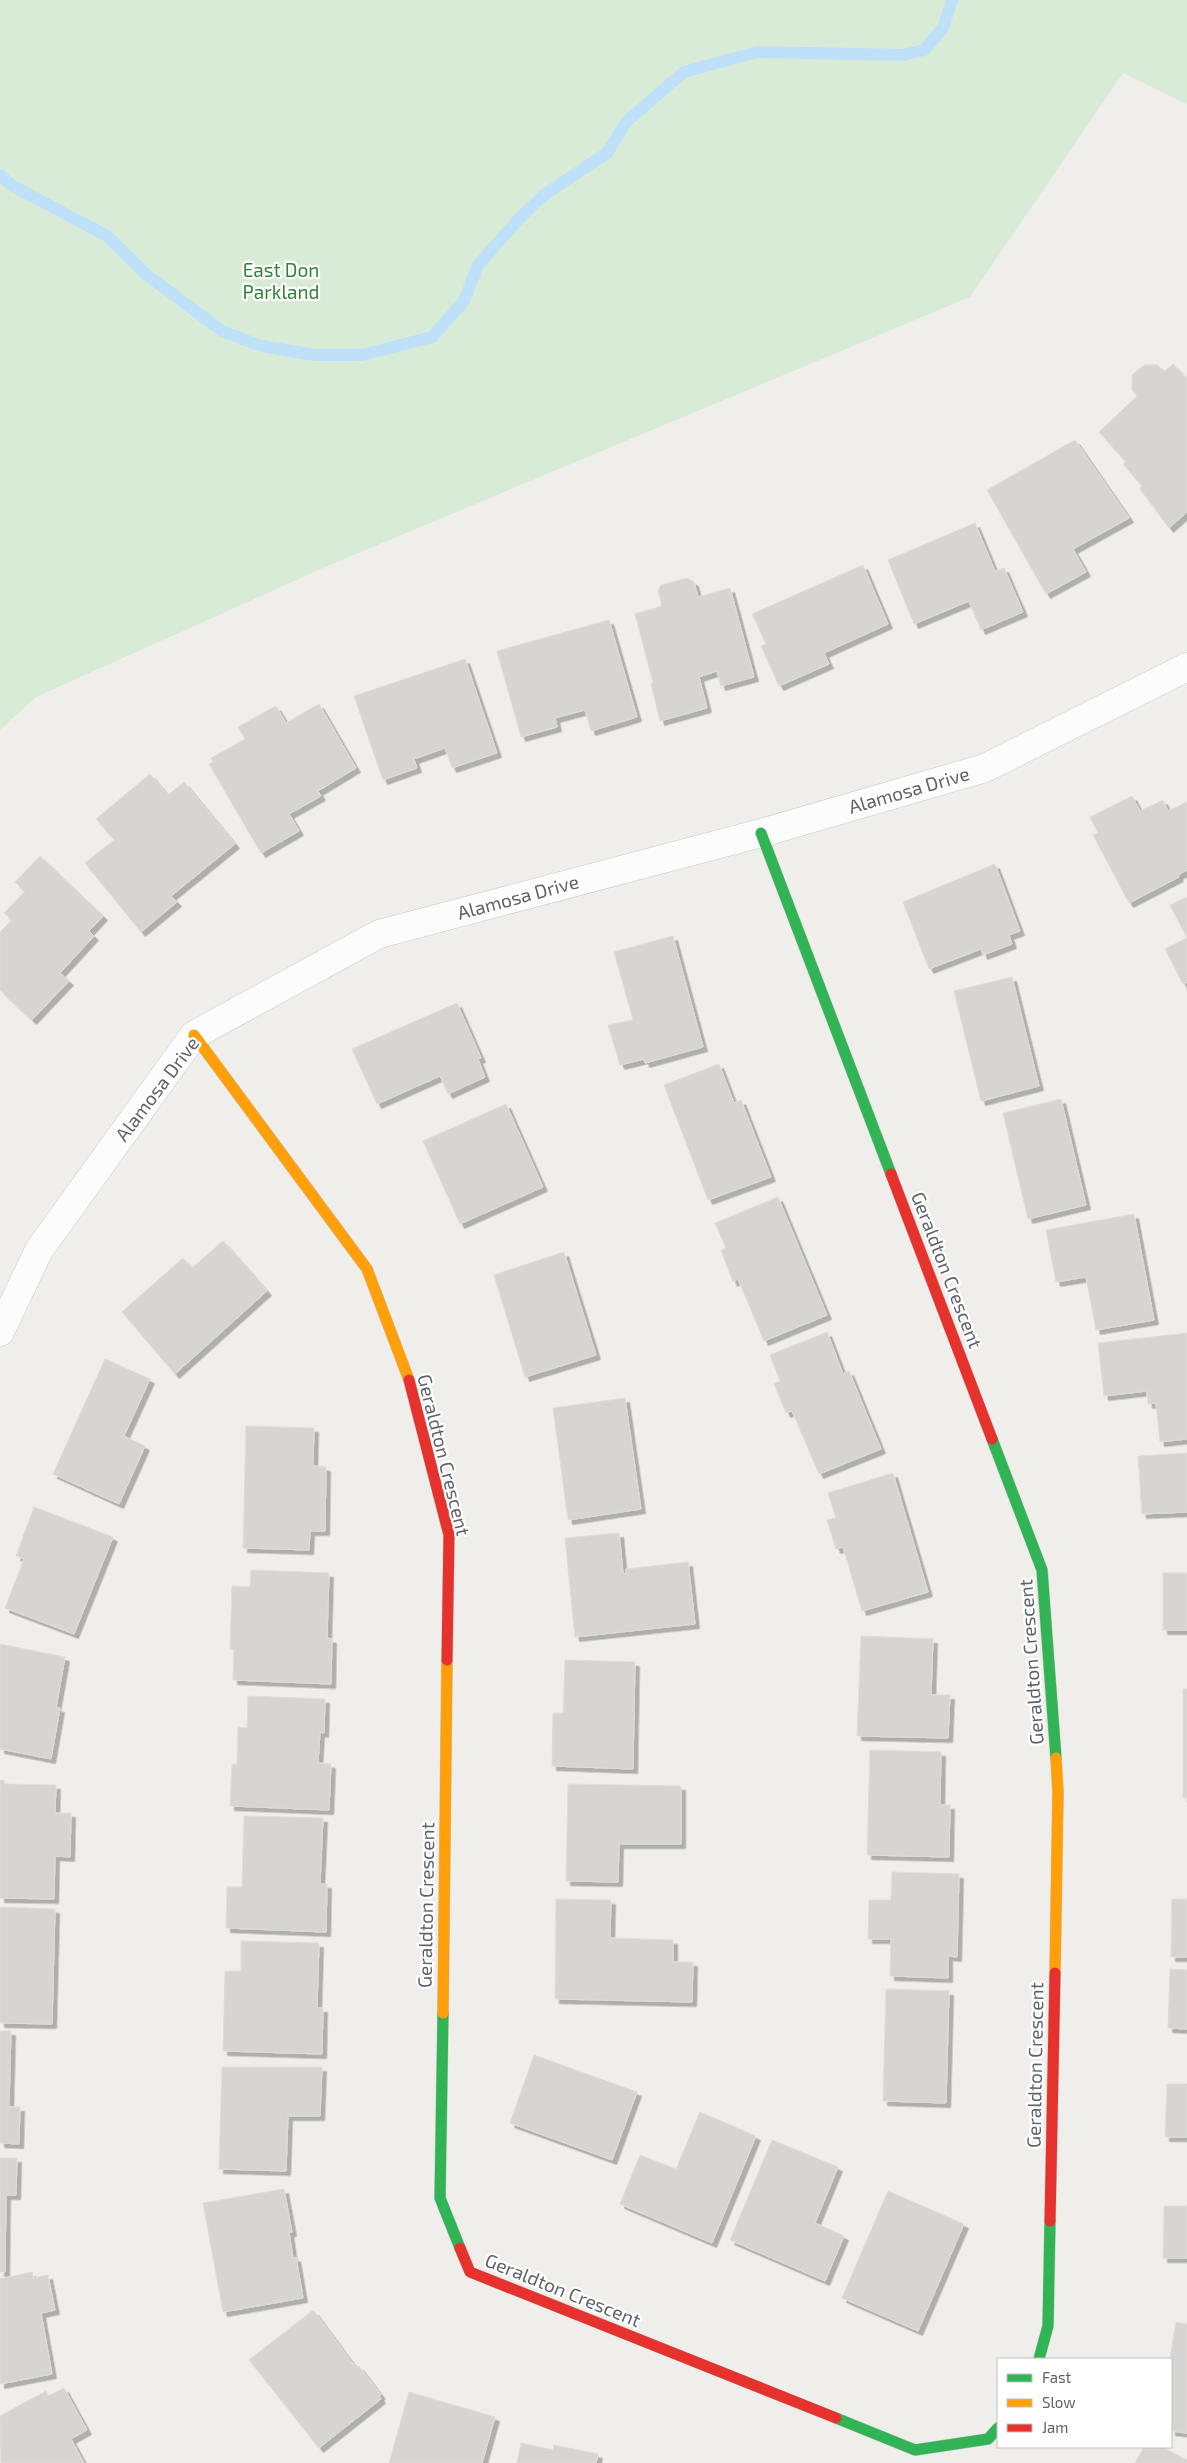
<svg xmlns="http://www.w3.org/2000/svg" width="1187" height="2463" font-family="'Exo 2',sans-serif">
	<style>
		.green { fill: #d8ebd6 }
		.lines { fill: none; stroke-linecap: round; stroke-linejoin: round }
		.stream { stroke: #bfe0f9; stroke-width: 12 }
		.building { fill: #d6d5d3; stroke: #deddd9; filter: url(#shadow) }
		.street-casing { stroke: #cbcccc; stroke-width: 29 }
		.fast-casing { stroke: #cacacb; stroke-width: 12 }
		.slow-casing { stroke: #cacacb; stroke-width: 12 }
		.jam-casing { stroke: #cacacb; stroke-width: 12 }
		.street { stroke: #fdfcfc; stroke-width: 28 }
		.fast { stroke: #30b455; stroke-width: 11 }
		.slow { stroke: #ff9f0a; stroke-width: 11 }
		.jam { stroke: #e5322d; stroke-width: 11 }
		.labels { text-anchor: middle; stroke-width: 4.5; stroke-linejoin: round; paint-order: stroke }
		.park-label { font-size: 19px; fill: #348238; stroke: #fff }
		.street-label { font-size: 19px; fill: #5f6368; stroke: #fff }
	</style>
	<defs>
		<filter id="shadow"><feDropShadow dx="4.5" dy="4.5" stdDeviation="0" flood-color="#0004"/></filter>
	</defs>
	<rect width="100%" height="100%" fill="#efeeea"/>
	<path class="green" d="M0,0H1187V104L1123,73L970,297L332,564L36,697L0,730Z"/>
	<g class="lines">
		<path class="stream" d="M0,175L13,186L107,236L147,275L222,331L261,346L315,355H362L432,337L464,301L478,265L518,220L544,195L607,153L627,121L684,72L757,52L903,55L924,50L943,28L952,0"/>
	</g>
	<path class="building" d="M1173,364L1187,379V512L1169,528L1140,489L1142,486L1123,464L1126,462L1099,432L1137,396L1132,390V375L1144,365H1158L1164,372Z
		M1075,440L1129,518L1073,549L1086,572L1046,594L987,490Z
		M975,523L995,571L1004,568L1023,612L981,630L969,601L914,624L888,560Z
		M863,565L888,624L824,653L829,664L779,686L761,646L766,644L752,614Z
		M687,578L694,582L698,597L730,588L754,677L721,686L717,671L699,677L707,708L660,721L651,684L653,683L635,614L662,606L658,591L661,585Z
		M609,620L637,717L591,731L585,710L555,718L557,727L521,737L497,651Z
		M465,659L497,753L452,768L445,748L414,759L417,768L383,780L354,696Z
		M319,704L356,768L318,791L321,796L289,814L299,831L261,853L209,764L213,762L211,758L245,739L238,727L276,706L286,723Z
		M150,774L168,795L184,782L235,844L171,896L177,902L141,932L85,863L114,840L96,819Z
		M1132,796L1140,811L1163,800L1168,811L1187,802V870L1178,875L1179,877L1129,903L1093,835L1098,833L1090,817Z
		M40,856L103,916L89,931L94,936L60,973L69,981L32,1020L0,990V932L12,920L4,913L25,891L15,882Z
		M995,864L1020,931L1009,935L1012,944L983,955L981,949L929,969L903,902Z
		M1187,897V982L1183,984L1165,949L1187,938L1170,905Z
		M673,936L703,1047L645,1063L644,1059L620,1065L608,1025L633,1020L614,952Z
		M1012,977L1039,1086L981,1101L954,991Z
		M457,1003L481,1058L478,1059L485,1077L448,1094L440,1076L377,1104L352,1049Z
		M719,1064L734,1103L741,1100L771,1177L708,1200L664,1085Z
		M1061,1099L1086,1205L1028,1219L1003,1113Z
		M506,1104L543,1187L460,1224L423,1141Z
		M778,1197L827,1315L764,1341L738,1279L733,1282L721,1250L726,1248L715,1223Z
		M1134,1214L1154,1320L1096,1330L1086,1277L1056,1282L1046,1230Z
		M223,1241L267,1291L175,1374L122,1312L183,1258L192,1268Z
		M564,1252L596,1355L525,1377L494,1275Z
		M827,1332L843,1374L849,1371L881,1449L819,1474L792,1411L786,1413L774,1384L780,1381L770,1355Z
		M1187,1333V1439L1160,1442L1156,1403L1148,1404L1147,1391L1104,1396L1098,1343Z
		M105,1359L150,1379L124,1436L145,1446L119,1504L53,1474Z
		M625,1398L641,1509L568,1520L553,1408Z
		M246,1426L314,1428L313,1466L326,1467L325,1531H310L309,1550L243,1548Z
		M1187,1453V1512L1142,1514L1138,1456Z
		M893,1473L928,1592L862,1611L843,1547L836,1549L827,1520L836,1518L828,1493Z
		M34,1507L113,1537L74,1634L5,1608L24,1559L16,1556Z
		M619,1533L623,1573L626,1574V1569L688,1562L695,1624L575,1637L565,1538Z
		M251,1570L329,1573L327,1638L332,1639L331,1684L233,1680L234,1649H230L232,1586L250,1587Z
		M1163,1573H1187V1630H1163Z
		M861,1636L933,1639L931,1695H950L948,1738L857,1736Z
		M0,1644L65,1657L56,1708H60L51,1759L0,1749Z
		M565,1660L635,1662L633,1769L552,1766L553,1713H563Z
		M1183,1689H1187V1798H1183Z
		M248,1696L325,1699L324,1733L320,1732L318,1763L331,1764L329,1810L230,1806L232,1764H237L238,1727L247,1728Z
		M870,1750L941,1752L940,1805H950L949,1857L867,1855Z
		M0,1780H4V1784L56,1785L55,1813H71L70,1857L55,1856L54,1899L0,1898Z
		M568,1784L681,1786V1844H619L618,1882L566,1881Z
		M244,1816L323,1818L320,1884H327L326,1932L226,1928L227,1887H242Z
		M892,1872L959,1874L957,1957L948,1956V1978L890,1976L891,1939H868L869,1900H891Z
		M556,1899L611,1900L610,1938L673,1940V1962H693L692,2002L555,1999Z
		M1172,1899H1187V1957H1171Z
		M0,1907L55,1909L52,2024L0,2023Z
		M241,1941L319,1943L317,2008H323L322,2054L223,2051L225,1971H241Z
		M1170,1969L1187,1970V2029L1168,2028Z
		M886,1989L949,1991L946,2103L883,2101Z
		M0,2031H11L9,2107H20L19,2144L0,2143Z
		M534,2055L637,2092L612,2160L510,2123Z
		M222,2067H322L320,2116H288L286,2171L219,2169Z
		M1167,2084H1187V2137H1165Z
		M700,2112L756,2136L712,2243L620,2204L640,2155L676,2169Z
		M772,2140L838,2167L815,2223L844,2236L825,2281L730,2240Z
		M0,2158H17L16,2195H6L5,2272H0Z
		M284,2189L292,2232H289L293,2258L296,2257L303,2298L223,2312L203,2203Z
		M888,2191L964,2224L918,2331L842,2298Z
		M1164,2206H1187V2258H1163Z
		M32,2272L33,2278L48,2275L55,2310L41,2313L52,2374L0,2384V2279Z
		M312,2311H314L356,2368L359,2366L381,2395L379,2396L381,2399L319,2448L249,2360Z
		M1176,2322L1187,2324V2433L1171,2431L1170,2359Z
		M64,2388L87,2430L71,2439L84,2463H1L0,2416L46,2391L48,2396Z
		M409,2392L495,2417L482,2463H389Z
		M521,2443L553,2450L554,2445L598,2454L596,2463H517Z
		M1144,2447H1162L1187,2460V2463H1135Z"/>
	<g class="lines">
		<defs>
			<path id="street" d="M0,1332L39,1250L194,1035L379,934L761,833L985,768L1187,667"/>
			<path id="fast" d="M761,833L891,1174
				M992,1439L1042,1570L1056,1758
				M443,2013L440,2198L460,2248
				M1039,2359L1048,2326L1050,2221
				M836,2418L915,2450L988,2439L998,2428"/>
			<path id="slow" d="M194,1035L367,1269L409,1380
				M1055,1973L1058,1792L1056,1758
				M443,2013L447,1660"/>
			<path id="jam" d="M891,1174L992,1439
				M409,1380L449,1535L447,1660
				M1050,2221L1055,1973
				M460,2248L470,2272L836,2418"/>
		</defs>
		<use href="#street" class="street-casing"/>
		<use href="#fast" class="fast-casing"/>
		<use href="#slow" class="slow-casing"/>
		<use href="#jam" class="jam-casing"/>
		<use href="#street" class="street"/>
		<use href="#fast" class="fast"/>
		<use href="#slow" class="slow"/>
		<use href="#jam" class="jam"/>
	</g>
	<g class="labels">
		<g class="park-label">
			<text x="281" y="277">East Don<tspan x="281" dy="22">Parkland</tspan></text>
		</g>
		<g class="street-label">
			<text transform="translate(909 790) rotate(-16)" y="7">Alamosa Drive</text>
			<text transform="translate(518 897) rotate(-15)" y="7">Alamosa Drive</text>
			<text transform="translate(157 1089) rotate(-53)" y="7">Alamosa Drive</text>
			<text transform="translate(947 1270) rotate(69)" y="7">Geraldton Crescent</text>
			<text transform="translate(444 1455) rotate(76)" y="7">Geraldton Crescent</text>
			<text transform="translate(1031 1662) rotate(-94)" y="7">Geraldton Crescent</text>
			<text transform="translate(426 1905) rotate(-89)" y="7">Geraldton Crescent</text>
			<text transform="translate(1035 2065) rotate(-89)" y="7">Geraldton Crescent</text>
			<text transform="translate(563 2290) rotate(22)" y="7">Geraldton Crescent</text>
		</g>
	</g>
	<rect x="997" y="2358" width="175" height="90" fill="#ffffff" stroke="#bfc1c3"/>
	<rect x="1007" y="2374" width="25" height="8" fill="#30b455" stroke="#bfc1c3"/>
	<text x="1042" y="2383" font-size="15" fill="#5f6368">Fast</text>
	<rect x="1007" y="2399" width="25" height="8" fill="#ff9f0a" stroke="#bfc1c3"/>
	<text x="1042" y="2408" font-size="15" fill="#5f6368">Slow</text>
	<rect x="1007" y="2424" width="25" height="8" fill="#e5322d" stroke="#bfc1c3"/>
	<text x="1042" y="2433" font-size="15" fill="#5f6368">Jam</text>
</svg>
